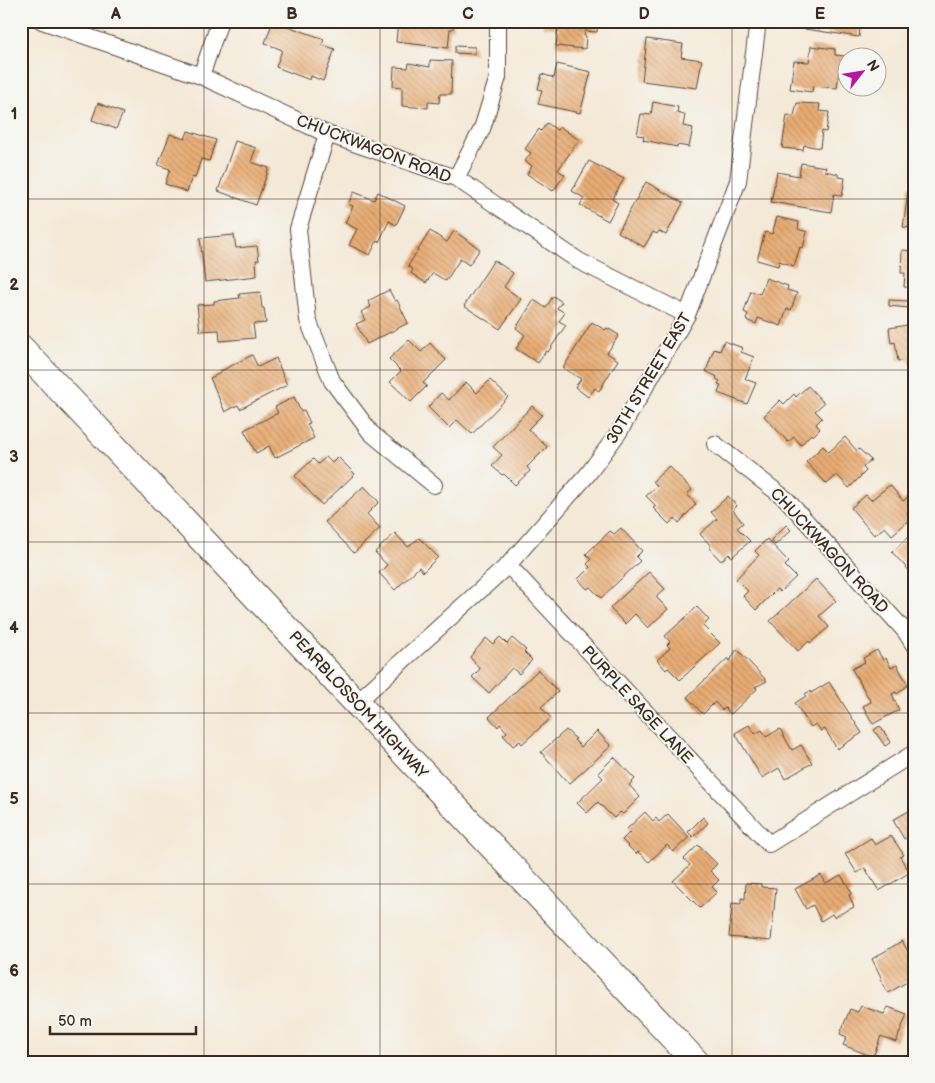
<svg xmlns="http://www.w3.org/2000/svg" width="935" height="1083" font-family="'Balsamiq Sans',sans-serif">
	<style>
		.building { fill: url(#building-back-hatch) }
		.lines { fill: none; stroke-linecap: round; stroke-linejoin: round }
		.minor-casing { stroke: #57473a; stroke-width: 18 }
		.primary-casing { stroke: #57473a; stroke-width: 28 }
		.minor { stroke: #fff; stroke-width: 16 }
		.primary { stroke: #fff; stroke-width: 26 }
		.grid { fill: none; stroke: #3b2a1e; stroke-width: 1; stroke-opacity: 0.55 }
		.labels { text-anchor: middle; stroke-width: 4; stroke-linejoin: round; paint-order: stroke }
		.street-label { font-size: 16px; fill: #3b2a1e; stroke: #f6f6f2 }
		.neatline { fill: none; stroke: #3b2a1e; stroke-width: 2 }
		.grid-label { font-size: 16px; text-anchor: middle; font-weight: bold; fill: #3b2a1e }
	</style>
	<defs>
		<pattern id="building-back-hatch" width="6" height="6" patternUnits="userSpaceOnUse" patternTransform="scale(1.25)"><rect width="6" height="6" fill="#e9ad75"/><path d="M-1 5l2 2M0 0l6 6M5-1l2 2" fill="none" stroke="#be8d5f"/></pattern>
	</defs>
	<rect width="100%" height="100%" fill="#f6f6f2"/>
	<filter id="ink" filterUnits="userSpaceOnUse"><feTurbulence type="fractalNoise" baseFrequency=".02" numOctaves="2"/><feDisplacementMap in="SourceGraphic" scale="10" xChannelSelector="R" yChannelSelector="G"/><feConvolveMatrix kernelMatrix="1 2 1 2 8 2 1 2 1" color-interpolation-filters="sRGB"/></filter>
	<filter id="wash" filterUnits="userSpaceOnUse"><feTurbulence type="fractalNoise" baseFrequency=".0096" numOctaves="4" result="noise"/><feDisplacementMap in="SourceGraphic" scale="20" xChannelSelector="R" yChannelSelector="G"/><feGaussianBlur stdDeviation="1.12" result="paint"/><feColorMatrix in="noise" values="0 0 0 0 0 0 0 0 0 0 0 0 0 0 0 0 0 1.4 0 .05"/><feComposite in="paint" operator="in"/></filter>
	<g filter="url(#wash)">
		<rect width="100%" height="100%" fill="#f4e9d7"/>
		<g id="blocks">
			<path class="building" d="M273,21L324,39L322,45L335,49L323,81L311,76L310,80L276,67L282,50L265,43Z
				M398,21H453V29H450L448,48L396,42Z
				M543,21H598L597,32L585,31L584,36H586L585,49L556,46L558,28L543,27Z
				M799,21H861L859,37L798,28Z
				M647,39L683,44L681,57L702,60L697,88L642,81Z
				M455,46L475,47V54L455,53Z
				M811,46L835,49V55L845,56L843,73L839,72L837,88L813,86L812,92L790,89L794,61L809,62Z
				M430,60L452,61L451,94H440L439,103L428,102V108L402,106V87L393,86L394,67L408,68L409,63L430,67Z
				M557,64L591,72L580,113L538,104L542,90L538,89L542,74L554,78Z
				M653,102L678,107L677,113L685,115L683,126L693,128L689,147L677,145V147L643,140L644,136L637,135L641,114L651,115Z
				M98,103L123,113L116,129L92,120Z
				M797,103L820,104L819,111L829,112L826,132L822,131L820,148L804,145L803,150L782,148L787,115L794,116Z
				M547,123L557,130L560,127L579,140L558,170L565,175L553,191L527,174L532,166L525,161L531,153L525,149L539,129L541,131Z
				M188,131L216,140L209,161L201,159L195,178L192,177L187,192L165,184L170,169L158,165L170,134L185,139Z
				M235,141L256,148L251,162L269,168L256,205L218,191Z
				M589,161L624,179L612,199L618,203L608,221L580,205L584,198L572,191Z
				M801,163L826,167L825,171L838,174V177L845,178L842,196L834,194L831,212L771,202L777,172L799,176Z
				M646,182L683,203L666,235L659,231L657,234L653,232L644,247L618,232Z
				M909,186L914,187V228L903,227Z
				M354,192L374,200L378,192L405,206L396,225L389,221L379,242L377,241L370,255L349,245L357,229L345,223L353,206L348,204Z
				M777,217L799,222L798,229L807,232L803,248L800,247L794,266L779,261L778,266L757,260L765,232L772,234Z
				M430,231L447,242L454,231L480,249L469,265L460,259L446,281L433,273L426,283L411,273L413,270L408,266Z
				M234,235L236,248L257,246L259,260H256L257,276L205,282L200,238Z
				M902,250L914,251V288L904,287L905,273H901Z
				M494,260L513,273L504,287L521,299L500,329L464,306Z
				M766,278L788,286L787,290L797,293L791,310L787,309L781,326L758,318L756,324L746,320L748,314L744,312L751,291L760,294Z
				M389,290L395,301L397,300L408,323L367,344L356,324L365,320L361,312L371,307L368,301Z
				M260,292L262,308H264L266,323L253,324L255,338L220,341L219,330L200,331L197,305L214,304V301L240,298L239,294Z
				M553,296L562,302L557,308L565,313L559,321L566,325L548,352L546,351L538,363L516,349L525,335L516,328L534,300L546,308Z
				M889,300L909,301L908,308L889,306Z
				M592,322L605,330L607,328L619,335L607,353L618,360L599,391L595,388L588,397L575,387L581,379L563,368Z
				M914,324V364L910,365L909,360L898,361L895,342L891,343L889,328Z
				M409,340L421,352L430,343L446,360L423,383L427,386L411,402L390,382L401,371L389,359Z
				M724,341L743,348L741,352L754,357L745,379L756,383L747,404L718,393L721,385L718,384L720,381L716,379L717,377L706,371L714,349L720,351Z
				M252,355L258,367L276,358L287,385L240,409L238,405L225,412L210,378L221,373V371Z
				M490,380L508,397L472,434L457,420L449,428L428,407L441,393L449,400L466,382L477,393Z
				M808,386L824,403L815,411L822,418L816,424L820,429L813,436L811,434L801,445L794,437L788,442L764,416L780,400L784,404L794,394L796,397Z
				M294,397L301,412L304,410L310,423L307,424L314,438L275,458L269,446L256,453L244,430L278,413L275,407Z
				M532,406L542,415L528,429L547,447L527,467L530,471L515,485L504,474L502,475L492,466L502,455L493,447Z
				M845,437L857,451L859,449L871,460L863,467L866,471L849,488L837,475L827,484L806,462L823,446L829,452Z
				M326,457L332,463L338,457L355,474L322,505L295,476L313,459L318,464Z
				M669,466L692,490L687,494L696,504L679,523L675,518L669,524L653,508L656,506L646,496L657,486L653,481Z
				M890,485L903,501L908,497L914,504V507L907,513L912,518L892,535L885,527L874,535L851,508L866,495L871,500Z
				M364,486L379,502L367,514L380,528L354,553L325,522Z
				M728,496L737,506L733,510L743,523L737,528L750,541L732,557L729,554L721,561L709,548L711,546L700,534L717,519L711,512Z
				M786,525L791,530L775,545L771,540Z
				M621,528L642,551L636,557L640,561L601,598L590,587L587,589L578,579L590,567L587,564L591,560L586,554L610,531L614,534Z
				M395,533L408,547L419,538L438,557L423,572L419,567L395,590L379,573L387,565L375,552Z
				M908,537L912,542L914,541V576L892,552Z
				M767,539L789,562L785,566L796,577L780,592L777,589L756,610L743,596L748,591L736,579L759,555L755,551Z
				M649,572L665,589L656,597L668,609L648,628L635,614L625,624L610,608Z
				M816,579L836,601L819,616L829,627L810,643L809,641L798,651L770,621Z
				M697,607L709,620L703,626L720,643L680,680L668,668L666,670L657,660L670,648L667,645L670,642L665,636Z
				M500,637L507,644L512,638L526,650L524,652L532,660L519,674L512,668L489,693L472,677L480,669L470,657L486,638L493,644Z
				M737,649L767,681L755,687L757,689L731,714L725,708L722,710L715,702L703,714L687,697L728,658L730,661Z
				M877,650L883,660L886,658L891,668L897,665L908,685L897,694L896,692L892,694L899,710L873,724L863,706L871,702L852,669L865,662L863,658Z
				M538,670L558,692L541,707L551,718L522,744L520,741L513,746L503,735L507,732L500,724L498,727L489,717Z
				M829,682L862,733L837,749L825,729L821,731L816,724L811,727L795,703L806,696L805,694L810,691L811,693Z
				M749,725L755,734L762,730L766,737L780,729L792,750L801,745L812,763L785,779L779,768L762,778L735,733Z
				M880,726L891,742L885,746L874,730Z
				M566,730L576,739L574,740L581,747L597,731L611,746L569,784L541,752Z
				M614,757L635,779L629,785L640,797L623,814L620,812L614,818L598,802L587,813L577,803L603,778L598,773Z
				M914,808V833L904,839L893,820Z
				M645,812L653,821L656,818L659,822L668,814L689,837L673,852L667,845L649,862L638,852L636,854L622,840L630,832L627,829Z
				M703,817L708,823L693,837L688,832Z
				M891,836L904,855L900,857L907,868L909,867L912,871L879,891L865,868L857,873L845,854L871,838L875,845Z
				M698,845L717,864L710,871L719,880L712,887L717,892L700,908L673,881L690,865L684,859Z
				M821,875L826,883L841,875L852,893L849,895L854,907L834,917L832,914L821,921L813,905L806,909L795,889Z
				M746,883L761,884V887L776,888L771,941L729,937L732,903L741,904V898L745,899Z
				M902,941L908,951L911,949L914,953V993L907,982L888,993L880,980L882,979L872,959Z
				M861,1006L884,1014L888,1007L907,1014L896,1042L881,1036L873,1057L843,1045L847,1037L840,1034L850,1009L858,1012Z"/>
		</g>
	</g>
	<g filter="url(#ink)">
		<use href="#blocks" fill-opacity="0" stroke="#57473a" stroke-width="1"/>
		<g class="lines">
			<defs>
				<path id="minor" d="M42,21L201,76L327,134L456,178L579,261L687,315
					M201,76L220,21
					M327,134L298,229L308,320L332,381L371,433L434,485
					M456,178L482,129L498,77V21
					M715,444L786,499L905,631L914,645
					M508,565L769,844L914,753
					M357,702L508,565L588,474L619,432L687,315L738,181L758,21"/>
				<path id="primary" d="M21,348L696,1062"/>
			</defs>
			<use href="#minor" class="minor-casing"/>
			<use href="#primary" class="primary-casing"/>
			<use href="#minor" class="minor"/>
			<use href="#primary" class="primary"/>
		</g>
	</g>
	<path class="grid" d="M204,21V1062M380,21V1062M556,21V1062M732,21V1062M21,199H914M21,370H914M21,542H914M21,713H914M21,884H914"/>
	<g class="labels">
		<g class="street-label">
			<text transform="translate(374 148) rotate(21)" y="6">CHUCKWAGON ROAD</text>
			<text transform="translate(648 378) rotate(-59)" y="6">30TH STREET EAST</text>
			<text transform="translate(830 550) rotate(47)" y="6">CHUCKWAGON ROAD</text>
			<text transform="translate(359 704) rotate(47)" y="6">PEARBLOSSOM HIGHWAY</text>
			<text transform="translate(638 704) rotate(47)" y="6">PURPLE SAGE LANE</text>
		</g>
	</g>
	<rect width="935" height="1083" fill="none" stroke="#f6f6f2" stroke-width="55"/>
	<g transform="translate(862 72) rotate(59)"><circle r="24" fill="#f6f6f2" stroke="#aba49d"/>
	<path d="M0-4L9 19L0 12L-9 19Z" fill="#b5179e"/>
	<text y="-8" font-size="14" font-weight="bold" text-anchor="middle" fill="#3b2a1e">N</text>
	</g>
	<path d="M50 1026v8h146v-8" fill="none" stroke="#3b2a1e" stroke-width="2.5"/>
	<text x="58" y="1026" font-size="15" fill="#3b2a1e" stroke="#f6f6f2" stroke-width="4" paint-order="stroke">50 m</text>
	<rect x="28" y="28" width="880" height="1028" class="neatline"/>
	<g class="grid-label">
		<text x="116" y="19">A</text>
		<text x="292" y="19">B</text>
		<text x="468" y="19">C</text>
		<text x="644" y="19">D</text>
		<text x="820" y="19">E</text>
		<text x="14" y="119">1</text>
		<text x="14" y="290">2</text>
		<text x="14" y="462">3</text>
		<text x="14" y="633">4</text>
		<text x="14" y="804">5</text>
		<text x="14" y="976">6</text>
	</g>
</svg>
